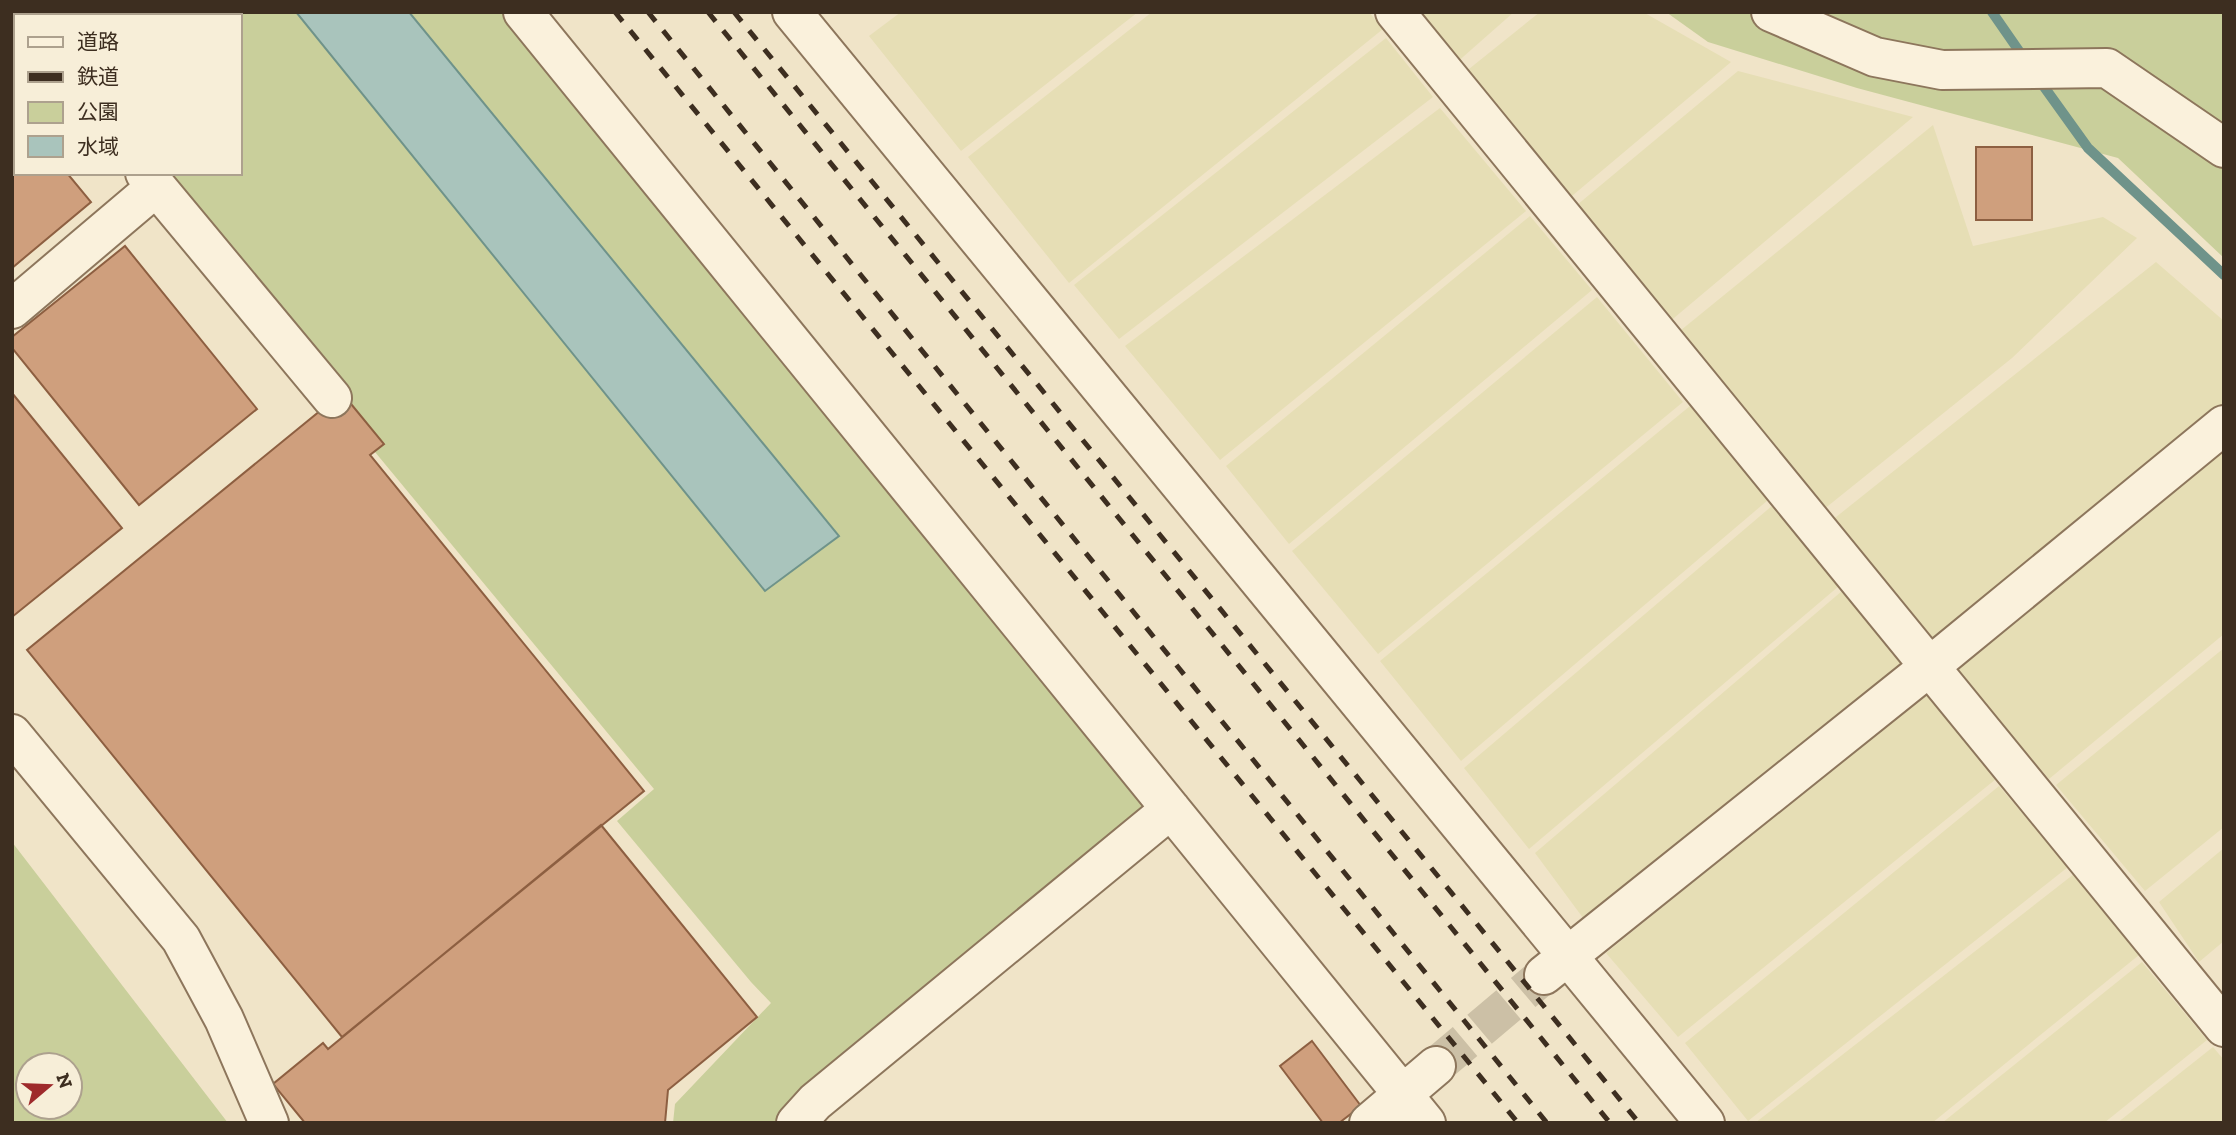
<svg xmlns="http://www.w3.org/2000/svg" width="2236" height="1135" font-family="'Zilla Slab','Noto Sans JP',serif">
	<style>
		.farmland { fill: #e6deb5 }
		.green { fill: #c9cf9b; fill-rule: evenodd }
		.water { fill: #a9c4bc; stroke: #6f938a; stroke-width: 2 }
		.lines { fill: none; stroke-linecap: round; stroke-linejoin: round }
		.stream { stroke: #6f938a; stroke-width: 10 }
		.building { fill: #cf9f7d; stroke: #8d5f41; stroke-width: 2 }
		.minor-tunnel { stroke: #ccc0a6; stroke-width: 38; stroke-dasharray: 38 19; stroke-linecap: butt }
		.minor-casing { stroke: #8d765c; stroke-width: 42 }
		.minor { stroke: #faf1dc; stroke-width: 38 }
		.rail { stroke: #3d2e20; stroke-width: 5; stroke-dasharray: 12 12; stroke-linecap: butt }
	</style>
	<rect width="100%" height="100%" fill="#f0e4c8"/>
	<path class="farmland" d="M901,12H1138L961,151L869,36Z
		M1152,12H1369L1383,29L1069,283L968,157Z
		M1413,12H1514L1455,64Z
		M1540,12H1643L1731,62L1566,201L1464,73Z
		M1386,38L1433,97L1119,339L1074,285Z
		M1738,71L1913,117L1668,323L1571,210Z
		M1440,108L1526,211L1220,460L1125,346Z
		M1933,125L1973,246L2103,217L2137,238L2012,358L1818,514L1675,335Z
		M1530,216L1592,290L1289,544L1226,466Z
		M2156,262L2224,321V407L1931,648L1831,521Z
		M1597,297L1683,402L1378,654L1292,551Z
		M1690,406L1768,500L1461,761L1380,661Z
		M2224,447V634L2049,779L1953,667Z
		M1773,505L1839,586L1529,849L1464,768Z
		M1842,591L1910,671L1589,926L1535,853Z
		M2224,648V827L2145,891L2056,785Z
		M1927,692L1996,779L1678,1037L1606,953Z
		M1999,786L2068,867L1748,1121L1685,1043Z
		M2224,848V941L2199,962L2159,902Z
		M2074,874L2139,955L1932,1123H1755Z
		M2142,962L2207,1040L2104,1123H1942Z
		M2213,1047L2224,1060V1123H2117Z"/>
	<path class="green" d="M12,12H523L1162,816L799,1123H673L675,1104L771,1003L751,982L617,821L654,789L144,173H240V16H16Z
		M1666,12H2224V258L2118,158L1857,88L1708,42Z
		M12,842L228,1123H12ZM28,1065H70V1107H28Z"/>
	<path class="water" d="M296,12H409L839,536L765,591Z"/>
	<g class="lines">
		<path class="stream" d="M1992,12L2026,61
			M2037,77L2088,148L2224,275"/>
	</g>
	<path class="building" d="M12,106L16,111V173H67L91,202L12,268Z
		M1976,147H2032V220H1976Z
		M125,246L257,409L139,505L12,348V337Z
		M12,393L122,528L12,617Z
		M342,393L384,444L370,455L644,791L342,1037L27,650Z
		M601,825L757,1017L668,1090L665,1123H305L273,1084L323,1043L328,1049Z
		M1312,1041L1361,1106L1339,1123H1323L1280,1066Z"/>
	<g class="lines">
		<path class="minor-tunnel" d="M1436,1066L1544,975"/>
		<defs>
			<path id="minor" d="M523,12L1426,1123
				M792,12L1705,1123
				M1395,12L2224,1027
				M1771,12L1875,57L1942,70L2107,68L2224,148
				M12,14L16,18
				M145,173L332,398
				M12,309L156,187
				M12,734L181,939L224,1019L269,1123
				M1544,975L1929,667L2224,425
				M796,1123L815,1102L1171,809
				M1369,1123L1436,1066"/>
		</defs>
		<use href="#minor" class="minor-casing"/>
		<use href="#minor" class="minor"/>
		<path class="rail" d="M615,12L1518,1123
			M648,12L1547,1123
			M708,12L1610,1123
			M734,12L1639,1123"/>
	</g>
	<rect width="2236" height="1135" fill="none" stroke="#3d2e20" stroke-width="28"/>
	<rect x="14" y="14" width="228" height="161" fill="#f7eed8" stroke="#ada18e" stroke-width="2"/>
	<rect x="28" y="37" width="35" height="10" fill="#faf1dc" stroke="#ada18e" stroke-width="2"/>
	<text x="77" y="49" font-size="21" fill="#3d2e20">道路</text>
	<rect x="28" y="72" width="35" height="10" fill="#3d2e20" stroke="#ada18e" stroke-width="2"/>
	<text x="77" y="84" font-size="21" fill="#3d2e20">鉄道</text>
	<rect x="28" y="102" width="35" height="21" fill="#c9cf9b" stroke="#ada18e" stroke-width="2"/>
	<text x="77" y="119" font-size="21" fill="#3d2e20">公園</text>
	<rect x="28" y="136" width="35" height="21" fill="#a9c4bc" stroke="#ada18e" stroke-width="2"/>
	<text x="77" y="154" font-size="21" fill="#3d2e20">水域</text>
	<g transform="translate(49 1086) rotate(71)"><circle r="33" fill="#f7eed8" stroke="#ada18e" stroke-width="2"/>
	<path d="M0-5L12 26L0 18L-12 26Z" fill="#9e2a2b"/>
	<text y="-10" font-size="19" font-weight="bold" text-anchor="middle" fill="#3d2e20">N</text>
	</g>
</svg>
